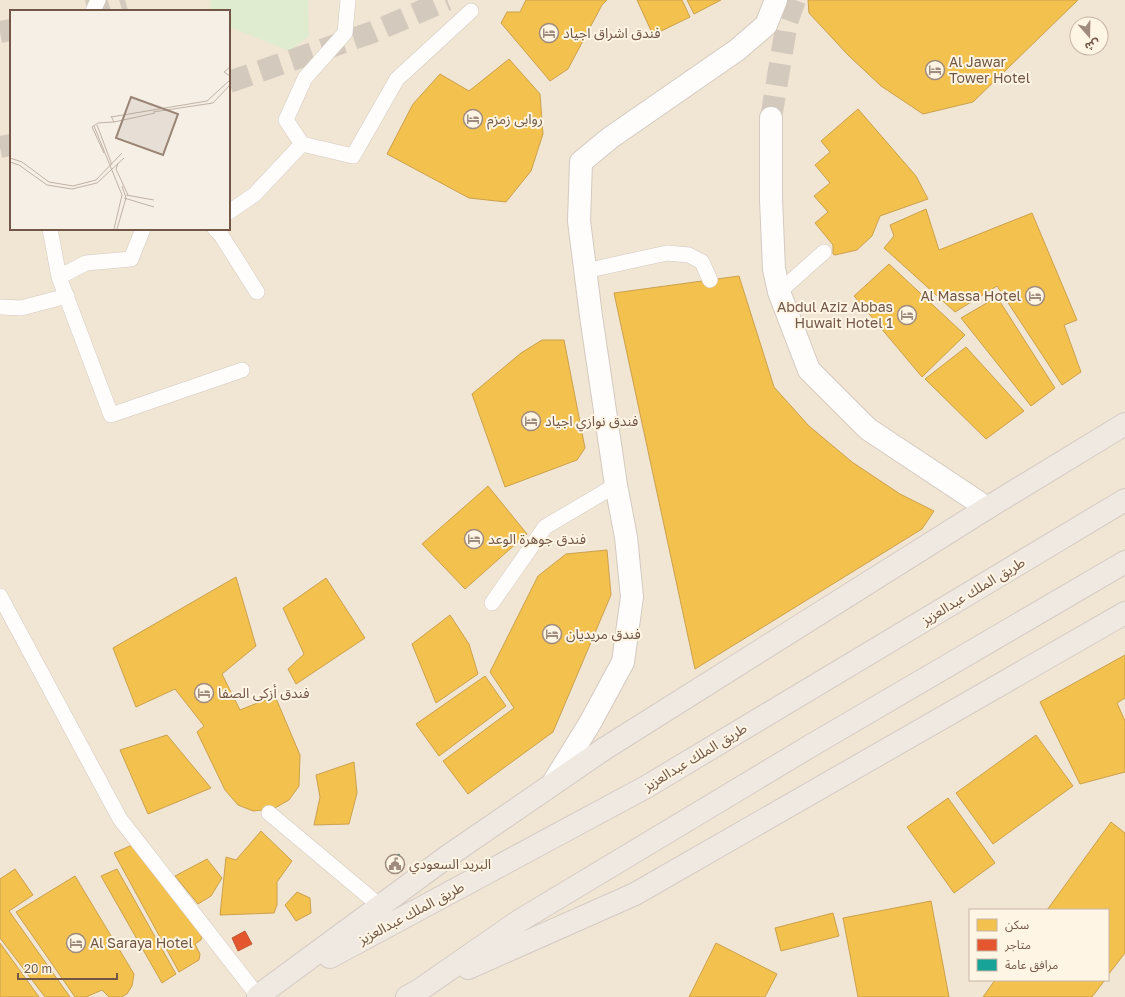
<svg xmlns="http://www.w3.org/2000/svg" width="1125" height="997" font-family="'Golos Text','Noto Sans Arabic',sans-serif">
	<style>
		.residential { fill: #f1e5d4; fill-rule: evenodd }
		.green { fill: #dfeccf }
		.homes { fill: #f2c14e; stroke: #cca14c }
		.shops { fill: #e4572e; stroke: #c25735 }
		.public { fill: #17a398; stroke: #328c7f }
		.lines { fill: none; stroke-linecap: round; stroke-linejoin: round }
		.minor-tunnel { stroke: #d4c9bd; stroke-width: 22; stroke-dasharray: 22 11; stroke-linecap: butt }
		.motorway-tunnel { stroke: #d4c9bd; stroke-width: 22; stroke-dasharray: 22 11; stroke-linecap: butt }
		.service-casing { stroke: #d4cac0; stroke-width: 16 }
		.minor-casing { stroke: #d4cac0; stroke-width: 24 }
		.trunk-casing { stroke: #d4cbc3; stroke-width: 24 }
		.service { stroke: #fefdfb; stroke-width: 15 }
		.minor { stroke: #fefdfb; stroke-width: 22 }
		.trunk { stroke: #f0e9e2; stroke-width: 22 }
		.labels { text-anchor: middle; stroke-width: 4; stroke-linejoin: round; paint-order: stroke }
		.poi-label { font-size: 14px; fill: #725746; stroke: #fff5e4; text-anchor: start }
		.street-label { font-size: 14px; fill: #725746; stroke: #fff5e4 }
		.inset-road { fill: none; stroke: #c1b2a5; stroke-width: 1 }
		.view { fill: #998476; fill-opacity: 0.15; stroke: #998476; stroke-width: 2 }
		.inset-edge { fill: none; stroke: #725746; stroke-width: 2 }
	</style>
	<rect width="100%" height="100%" fill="#f5efe5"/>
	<path class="residential" d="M0,0H1125V997H0ZM11,11H229V229H11ZM1077,24H1101V48H1077ZM970,910H1108V980H970Z"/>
	<path class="green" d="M210,0H308L309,36L290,51L229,27V11H211Z"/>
	<path class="homes" d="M526,0H607L602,5L568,69L550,81L501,23L507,12H520Z
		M637,0H682L690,17L653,35Z
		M687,0H721L694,14Z
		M808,0H1078L973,102L923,114L881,86L848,55L809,13Z
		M509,59L540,94L543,134L531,171L506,202L469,198L387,154L413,104L440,74L469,91Z
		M858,109L916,176L928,199L880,216L872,236L857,250L835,255L833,254V245L815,223L828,212L814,196L830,183L815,165L830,152L821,141Z
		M926,209L939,250L1032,213L1077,320L1064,325L1081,372L1062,385L997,286L955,312L884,248L894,236L890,225Z
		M889,264L965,335L922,377L854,296Z
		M739,276L774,387L809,426L852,462L900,494L934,511L922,529L695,669L614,293Z
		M997,297L1055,388L1031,406L961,318Z
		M542,340H564L585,448L577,460L505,487L472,394L521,353Z
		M966,347L1024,411L986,439L925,379Z
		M488,486L527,534L465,589L422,544Z
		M607,550L611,595L553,732L468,794L443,761L514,708L490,672L538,576L566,554Z
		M236,577L256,646L222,674L240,710L275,696L300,755L299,786L289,800L273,809L253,811L238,805L225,790L197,732L204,726L175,689L136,707L113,648Z
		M326,578L365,638L296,684L288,669L304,654L283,608Z
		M450,615L469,644L478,674L436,703L412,644Z
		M1125,655V698L1117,703L1125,721V772L1080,784L1040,702Z
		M485,676L506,706L439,756L416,724Z
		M167,735L211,788L148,814L120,750Z
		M1036,735L1073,786L993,844L956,793Z
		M354,762L357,793L349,824L314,825L320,797L316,775Z
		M948,798L995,863L954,893L907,827Z
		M1111,822L1125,833V953L1108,975V910H1047Z
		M261,831L292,861L277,882V905L274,913L220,915L226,857L236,860Z
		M132,845L202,931L201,940L195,944L200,954L199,960L179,972L114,853Z
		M207,859L222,878L211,896L198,904L175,876Z
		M15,869L33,895L9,911L70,997H45L0,938V879Z
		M117,869L176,974L162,983L101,876Z
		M75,876L134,974L132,986L127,994L121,997H109L102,990L86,997H75L16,912Z
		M297,892L310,898L311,913L296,921L285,905Z
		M931,901L949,997H858L843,918Z
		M833,913L839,936L781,951L775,928Z
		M0,943L39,997H0Z
		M716,943L777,974L765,997H689Z
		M995,980H1105L1092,997H983Z"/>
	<path class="shops" d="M245,931L252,944L238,951L232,938Z"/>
	<path class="public" d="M399,854L405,865L392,872L385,862Z"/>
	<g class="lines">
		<path class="minor-tunnel" d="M771,118L787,22L795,0"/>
		<path class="motorway-tunnel" d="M88,11L125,0
			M0,32L11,30
			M229,82L373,32L447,0
			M0,147L11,145"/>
		<defs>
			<path id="service" d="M348,0L345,33L305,78L286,120L302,144L353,156L397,79L471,11
				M93,11L98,0
				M229,212L254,195L302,144
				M50,229L59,277L111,415L242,370
				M215,229L221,235L257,292
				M585,271L667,253L689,255L702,262L710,280
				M59,277L86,263L131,259L143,229
				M779,292L824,252
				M0,307L21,308L67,296
				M0,596L120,819L258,996
				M492,603L545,527L616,485
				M269,813L380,906"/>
			<path id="minor" d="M771,118V199L774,269L779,292L809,370L868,429L987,508
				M553,783L590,723L623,662L632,597L626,537L616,485L591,316L579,221L581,162L610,138L737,50L766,25L776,0"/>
			<path id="trunk" d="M330,957L646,787L1125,500
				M468,968L635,894L1125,613
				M258,996L448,856L604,749L987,508L1125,424
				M407,997L418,991L519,921L812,745L1125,562"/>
		</defs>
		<use href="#service" class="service-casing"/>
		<use href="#minor" class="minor-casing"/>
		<use href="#trunk" class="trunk-casing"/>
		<use href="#service" class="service"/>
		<use href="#minor" class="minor"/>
		<use href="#trunk" class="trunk"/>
	</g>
	<defs>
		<symbol id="hotel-ring" viewBox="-11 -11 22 22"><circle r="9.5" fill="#fff5e4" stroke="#a08c7e" stroke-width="1.5"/><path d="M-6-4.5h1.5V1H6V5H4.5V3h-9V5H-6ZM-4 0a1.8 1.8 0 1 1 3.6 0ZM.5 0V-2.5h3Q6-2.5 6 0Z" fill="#a08c7e"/></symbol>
		<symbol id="civic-ring" viewBox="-11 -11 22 22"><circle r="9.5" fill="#fff5e4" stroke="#a08c7e" stroke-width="1.5"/><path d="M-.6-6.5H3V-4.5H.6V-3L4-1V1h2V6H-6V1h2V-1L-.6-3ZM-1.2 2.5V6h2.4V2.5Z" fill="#a08c7e"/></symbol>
	</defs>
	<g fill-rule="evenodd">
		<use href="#hotel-ring" x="538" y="22" width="22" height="22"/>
		<use href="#hotel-ring" x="924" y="59" width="22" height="22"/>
		<use href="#hotel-ring" x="462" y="108" width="22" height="22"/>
		<use href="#hotel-ring" x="1024" y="285" width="22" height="22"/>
		<use href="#hotel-ring" x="896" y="304" width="22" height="22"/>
		<use href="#hotel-ring" x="520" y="410" width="22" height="22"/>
		<use href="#hotel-ring" x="463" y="528" width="22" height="22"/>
		<use href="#hotel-ring" x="541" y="623" width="22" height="22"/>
		<use href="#hotel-ring" x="193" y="682" width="22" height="22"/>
		<use href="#civic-ring" x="384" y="853" width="22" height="22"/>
		<use href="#hotel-ring" x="65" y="932" width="22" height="22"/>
	</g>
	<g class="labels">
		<g class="poi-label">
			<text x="563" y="38">فندق اشراق اجياد</text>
			<text x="949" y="67">Al Jawar<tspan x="949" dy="16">Tower Hotel</tspan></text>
			<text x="487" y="124">روابی زمزم</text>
			<text x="1021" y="301" text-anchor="end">Al Massa Hotel</text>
			<text x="893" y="312" text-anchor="end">Abdul Aziz Abbas<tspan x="893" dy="16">Huwait Hotel 1</tspan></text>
			<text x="545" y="426">فندق نوازي اجياد</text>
			<text x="488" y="544">فندق جوهرة الوعد</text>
			<text x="566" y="639">فندق مريديان</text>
			<text x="218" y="698">فندق أزكى الصفا</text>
			<text x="409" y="869">البريد السعودي</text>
			<text x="90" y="948">Al Saraya Hotel</text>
		</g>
		<g class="street-label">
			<text transform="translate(973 591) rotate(-31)" y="5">طريق الملك عبدالعزيز</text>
			<text transform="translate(695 757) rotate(-31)" y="5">طريق الملك عبدالعزيز</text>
			<text transform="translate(411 913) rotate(-28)" y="5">طريق الملك عبدالعزيز</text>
		</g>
	</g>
	<g transform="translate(10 10)">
		<rect width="220" height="220" fill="#f5efe5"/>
		<path class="inset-road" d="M220,57L214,62L220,66M143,102L203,93L220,75M101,106L104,112L145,103M101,107L197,91L220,70M87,115L102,155M84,116L112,185L104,219M94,143L82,117L88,113L104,112M0,148L12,152L39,172L63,176L86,170L112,143M0,152L9,155L37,175L62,179L87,173L114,148M108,153L106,159L118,185M116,185L144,190M114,188L144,197M107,219L116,188L112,176"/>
		<path class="view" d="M121,87L168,104L153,145L106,128Z"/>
		<rect width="220" height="220" class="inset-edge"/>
	</g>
	<rect x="969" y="909" width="140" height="72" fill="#fff5e4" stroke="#c7b6a5"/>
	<rect x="977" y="919" width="20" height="12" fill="#f2c14e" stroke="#c7b6a5"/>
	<text x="1005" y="929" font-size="12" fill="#725746">سكن</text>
	<rect x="977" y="939" width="20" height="12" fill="#e4572e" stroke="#c7b6a5"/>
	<text x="1005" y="949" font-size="12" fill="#725746">متاجر</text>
	<rect x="977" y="959" width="20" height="12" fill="#17a398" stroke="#c7b6a5"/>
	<text x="1005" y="969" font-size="12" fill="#725746">مرافق عامة</text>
	<g transform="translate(1089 36) rotate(160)"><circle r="19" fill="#fff5e4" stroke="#c7b6a5"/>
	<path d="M0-3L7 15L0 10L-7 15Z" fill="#a08c7e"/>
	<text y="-6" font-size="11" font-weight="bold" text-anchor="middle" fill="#725746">ش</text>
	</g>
	<path d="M18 973v6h99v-6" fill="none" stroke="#725746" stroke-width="2"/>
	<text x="24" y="973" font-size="12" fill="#725746" stroke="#fff5e4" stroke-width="3" paint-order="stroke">20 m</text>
</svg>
